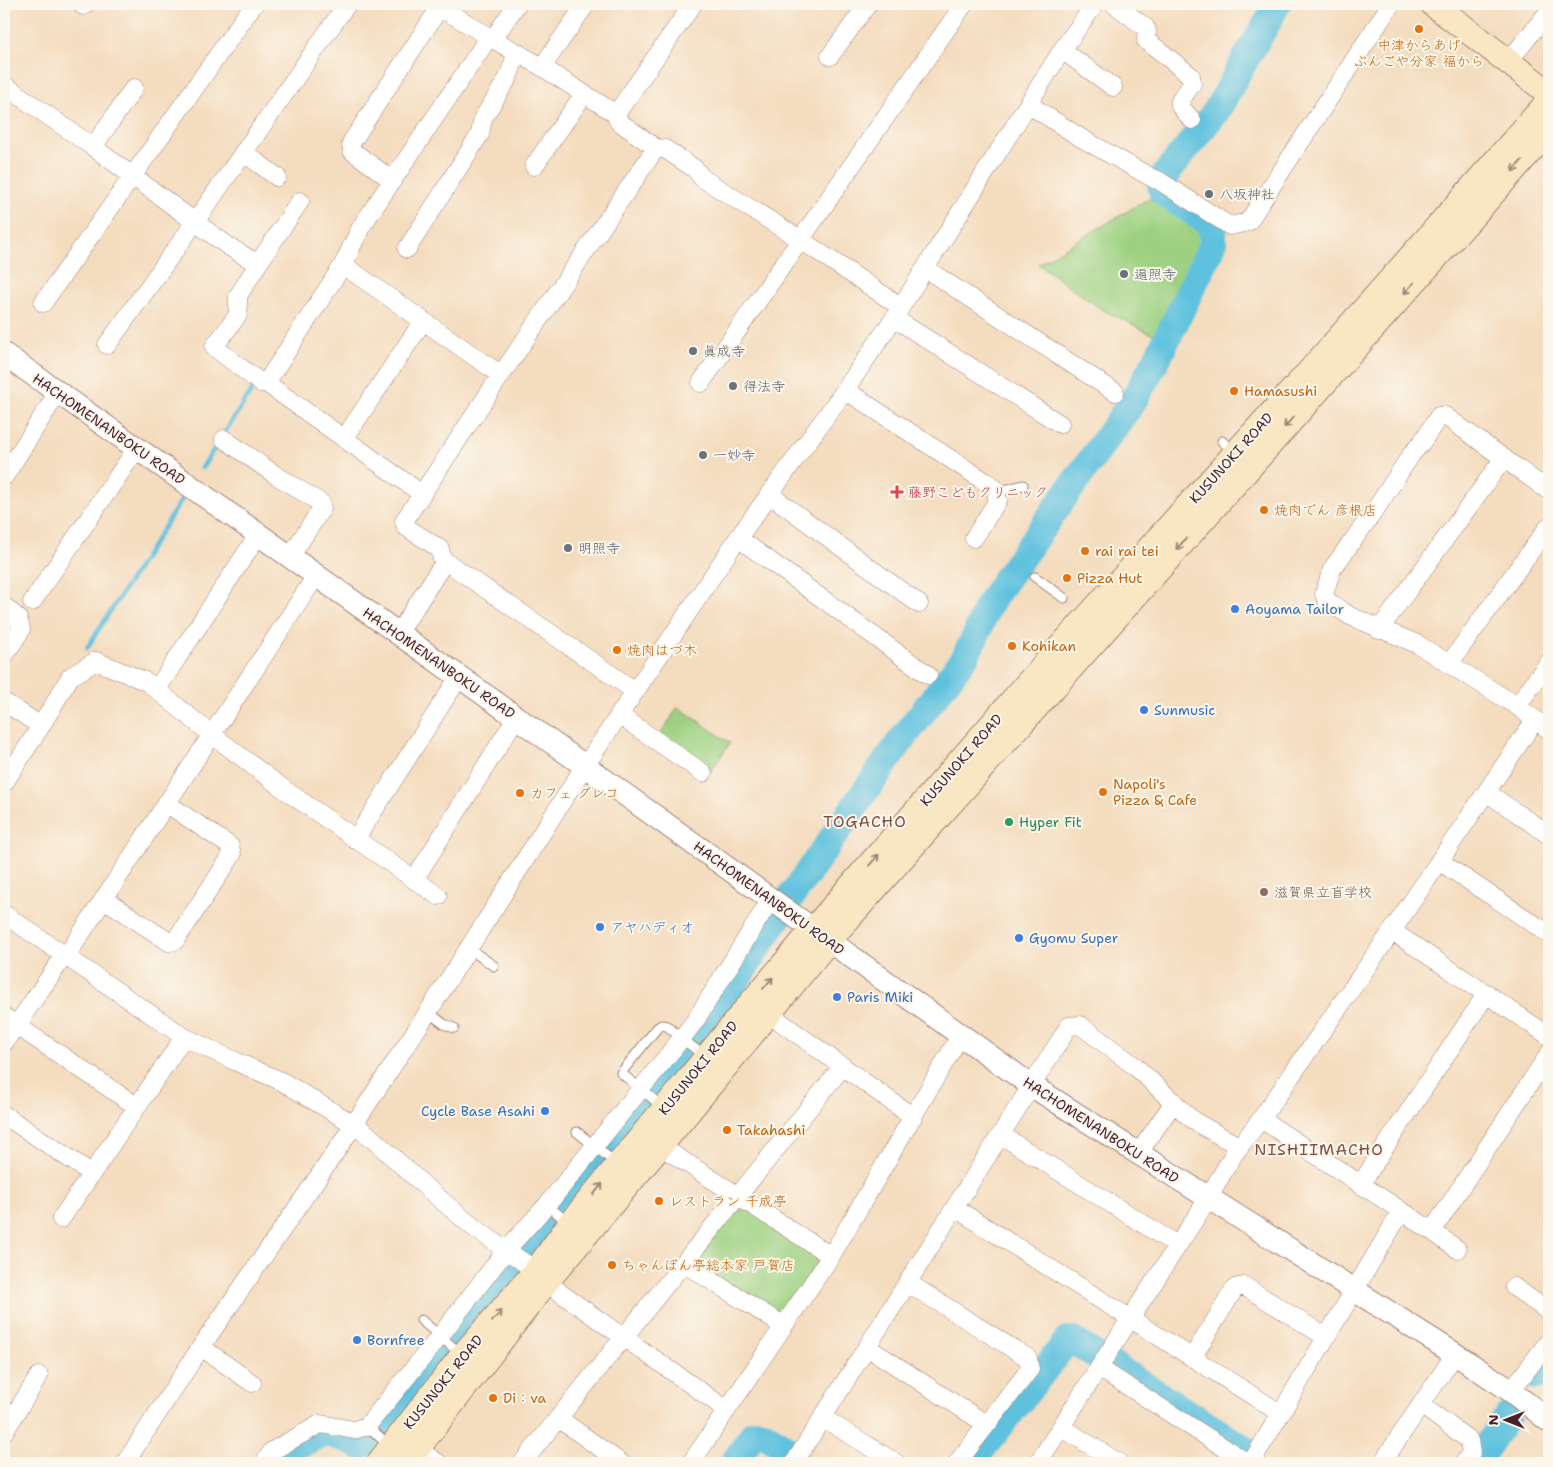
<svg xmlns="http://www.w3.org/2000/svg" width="1553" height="1467" font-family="'Shantell Sans','Klee One',sans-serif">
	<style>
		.green { fill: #9dd181; stroke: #747856 }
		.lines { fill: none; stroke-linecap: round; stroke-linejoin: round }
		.stream { stroke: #5fc1de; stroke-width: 4.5 }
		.river { stroke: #5fc1de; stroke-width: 28 }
		.service-casing { stroke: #9f7e74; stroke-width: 11 }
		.minor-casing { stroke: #9f7e74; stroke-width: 19 }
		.tertiary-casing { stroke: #9f7e74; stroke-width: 24 }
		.secondary-casing { stroke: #9f7e74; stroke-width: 27 }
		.service { stroke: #fff; stroke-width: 9 }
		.minor { stroke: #fff; stroke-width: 18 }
		.tertiary { stroke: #fff; stroke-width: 22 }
		.secondary { stroke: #f9e7c3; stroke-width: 25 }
		.oneway { stroke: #a28377 }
		.food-dot { fill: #e8710a; stroke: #fbf7ec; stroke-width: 2 }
		.worship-dot { fill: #6b7280; stroke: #fbf7ec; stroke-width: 2 }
		.health-dot { fill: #e0444e; stroke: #fbf7ec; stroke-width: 2 }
		.shop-dot { fill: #3f7fe0; stroke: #fbf7ec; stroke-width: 2 }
		.leisure-dot { fill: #2e9e5b; stroke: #fbf7ec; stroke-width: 2 }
		.education-dot { fill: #8d6e63; stroke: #fbf7ec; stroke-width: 2 }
		.labels { text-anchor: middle; stroke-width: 4; stroke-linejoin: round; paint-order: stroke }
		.food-label { font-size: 14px; fill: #c56008; stroke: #fbf7ec; text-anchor: start }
		.worship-label { font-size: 14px; fill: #5b616d; stroke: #fbf7ec; text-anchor: start }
		.street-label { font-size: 14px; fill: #4a1f2b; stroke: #fbf7ec }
		.health-label { font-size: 14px; fill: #be3a42; stroke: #fbf7ec; text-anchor: start }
		.shop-label { font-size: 14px; fill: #366cbe; stroke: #fbf7ec; text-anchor: start }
		.leisure-label { font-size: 14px; fill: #27864d; stroke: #fbf7ec; text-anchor: start }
		.education-label { font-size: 14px; fill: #785e54; stroke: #fbf7ec; text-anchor: start }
		.quarter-label { font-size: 16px; letter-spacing: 1px; fill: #834d44; stroke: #fbf7ec }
	</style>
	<rect width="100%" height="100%" fill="#fbf7ec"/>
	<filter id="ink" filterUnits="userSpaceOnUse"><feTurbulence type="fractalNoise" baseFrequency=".02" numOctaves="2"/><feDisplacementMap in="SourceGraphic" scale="10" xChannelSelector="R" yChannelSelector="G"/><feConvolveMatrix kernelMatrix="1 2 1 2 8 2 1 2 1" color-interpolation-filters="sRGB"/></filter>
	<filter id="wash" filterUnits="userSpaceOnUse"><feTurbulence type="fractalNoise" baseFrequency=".0096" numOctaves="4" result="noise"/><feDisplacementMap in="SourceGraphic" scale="20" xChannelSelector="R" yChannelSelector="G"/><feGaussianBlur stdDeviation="1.12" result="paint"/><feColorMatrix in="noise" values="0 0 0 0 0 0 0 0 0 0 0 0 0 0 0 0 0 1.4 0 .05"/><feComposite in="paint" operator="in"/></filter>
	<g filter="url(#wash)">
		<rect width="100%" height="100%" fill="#f4dcbe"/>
		<path class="green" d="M1160,192L1162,200L1206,225L1209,233V240L1162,339L1101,309L1038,264Z
			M678,707L730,743L710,772L659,737Z
			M747,1209L816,1253L818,1262L784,1313H774L699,1266L697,1257L735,1211Z"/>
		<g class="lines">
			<path class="stream" d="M202,468L255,385
				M87,648L182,499
				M4,767L7,763"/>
			<path class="river" d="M1111,1364L1248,1451
				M1536,1376L1549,1359
				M276,1463C285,1452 317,1432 331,1434C341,1436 351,1442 361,1446L366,1443L707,1025L795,891L900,742L965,657L976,635L986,609L1005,580L1133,401L1157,359L1213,244V231L1207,221L1163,192L1161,186L1165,175L1217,110L1246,58L1266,25L1277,4
				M734,1463L754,1433L758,1432L763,1433L792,1452
				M971,1463L1067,1341L1072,1340L1097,1356
				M1476,1463L1507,1417"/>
		</g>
	</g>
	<g filter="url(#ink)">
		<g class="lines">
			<defs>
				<path id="service" d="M1222,441L1235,453
					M996,492L1023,485
					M1035,577L1064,598
					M468,948L494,966
					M428,1012L444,1024L454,1028
					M663,1107L621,1073L657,1028L661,1025L667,1026L705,1057
					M577,1132L618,1165
					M547,1205L570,1224
					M421,1320L461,1354
					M368,1427L390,1446"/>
				<path id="minor" d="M435,4L489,37L542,67L616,114L618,121L656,148L665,149L695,169L702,178L801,240L901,307
					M1114,4L1146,28L1147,31L1146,40L1191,76L1192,84L1180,101V106L1192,120
					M83,6L85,4
					M493,39L517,4
					M1062,50L1113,87
					M830,56L868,4
					M1509,61L1549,11
					M542,67L586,4
					M4,85L93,147L195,222L347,4
					M1028,104L1081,138L1154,179L1158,180L1230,226L1248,222L1391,4
					M616,114L693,4
					M93,147L134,88
					M243,152L277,177
					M534,166L584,94
					M392,180L352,151L351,143L440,7
					M407,249L480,134L483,118L508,78L517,52
					M258,264L238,296V315L214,347L261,383H266L422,494
					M343,265L501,375
					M926,269L1115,392
					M43,303L254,4
					M894,318L1060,424
					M107,345L195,222L228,246L258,264L300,201
					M266,383L343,265L361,227L489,37
					M701,383L964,4
					M845,390L995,488L998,500L974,538
					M224,439L274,474L321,503L322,508L290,557
					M344,439L423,321
					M4,477L58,392
					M1549,491L1445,416H1439L1422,442L1411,455L1375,510L1332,569L1324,594L1327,601L1350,616L1417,644L1517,706L1549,730
					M769,494L919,604
					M738,538L928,675
					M32,602L137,448
					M4,606L18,618L21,630L4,656
					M1379,630L1504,458
					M398,634L445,561
					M1449,664L1549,526
					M157,689L258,535
					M635,691L445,561L442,559L440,549L406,527L404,521L501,375L656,148
					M4,702L41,726
					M1517,706L1549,662
					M619,715L703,773
					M4,783L41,726L70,677L96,661L147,682L211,734L285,790L438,896
					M1486,792L1549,835
					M355,840L459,677
					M1439,861L1549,934
					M414,880L516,718
					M104,899L169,942L175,941L232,855L230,846L166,803
					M4,914L184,1037L237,1062L283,1082L353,1124L365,1132L428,1189L473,1227L536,1271L559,1292L727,1410
					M1392,931L1549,1036
					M761,1008L913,1117
					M4,1017L136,1106
					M4,1043L60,962L71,949L316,576
					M4,1115L91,1173
					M1261,1119L1432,1231L1549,1054
					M1001,1135L1177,1245
					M651,1140L831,1256
					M1138,1154L1174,1102
					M1360,1185L1487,993
					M955,1208L1280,1413
					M61,1219L184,1037
					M1432,1231L1457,1249
					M683,1263L784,1326
					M908,1283L1028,1358L1030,1369L957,1463
					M1514,1287L1549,1312
					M201,1347L252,1383
					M867,1347L986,1424
					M1192,1358L1235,1288L1244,1286L1326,1337
					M1099,1368L1248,1463
					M1511,1391L1549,1341
					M1421,1405L1469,1440L1471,1453L1464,1463
					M558,1418L621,1463
					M823,1418L896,1463
					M1061,1427L1119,1463
					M4,1432L39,1376
					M409,1441L417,1449L438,1463
					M125,1463L201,1347L341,1144L428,1012L577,778L738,538L845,390L894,318L1062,50L1095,4
					M264,1463L272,1451L320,1424L354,1430L367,1426L440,1336L507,1249L547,1205L682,1038L695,1021L771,899
					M522,1463L843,1066
					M691,1463L831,1256L960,1036
					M794,1463L1069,1026L1080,1025L1136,1067L1188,1116L1199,1124L1240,1147
					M1038,1463L1130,1319L1197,1216L1234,1154L1261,1119L1392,931L1535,720
					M1251,1463L1401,1212
					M1382,1463L1455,1354"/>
				<path id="tertiary" d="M4,354L585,766L1032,1086L1455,1354L1511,1391L1549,1421"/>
				<path id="secondary" d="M1433,4L1549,93
					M379,1463L463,1355L536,1271L570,1224L752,1002L813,930L1028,683L1310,371L1549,101
					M406,1463L546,1282L660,1146L828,941L1549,130"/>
			</defs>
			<use href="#service" class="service-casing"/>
			<use href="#minor" class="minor-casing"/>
			<use href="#tertiary" class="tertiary-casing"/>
			<use href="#secondary" class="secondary-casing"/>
			<use href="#service" class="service"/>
			<use href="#minor" class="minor"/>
			<use href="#tertiary" class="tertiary"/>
			<use href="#secondary" class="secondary"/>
		</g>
		<defs><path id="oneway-shaft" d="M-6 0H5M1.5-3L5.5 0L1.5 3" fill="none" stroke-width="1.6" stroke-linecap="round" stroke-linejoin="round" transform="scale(1.25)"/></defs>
		<g class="oneway">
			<use href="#oneway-shaft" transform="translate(1517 166) rotate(132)"/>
			<use href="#oneway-shaft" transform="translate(1409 288) rotate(132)"/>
			<use href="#oneway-shaft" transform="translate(1289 422) rotate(132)"/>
			<use href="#oneway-shaft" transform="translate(1181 544) rotate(132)"/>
			<use href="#oneway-shaft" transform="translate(874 860) rotate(-49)"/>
			<use href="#oneway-shaft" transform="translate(768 983) rotate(-49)"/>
			<use href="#oneway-shaft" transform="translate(598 1189) rotate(-51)"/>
			<use href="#oneway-shaft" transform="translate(497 1316) rotate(-49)"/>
		</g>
	</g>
	<g class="food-dot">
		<circle cx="1419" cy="29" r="5"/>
		<circle cx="1234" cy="391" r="5"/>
		<circle cx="1264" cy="510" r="5"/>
		<circle cx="1085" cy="551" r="5"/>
		<circle cx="1067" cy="578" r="5"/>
		<circle cx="1012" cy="646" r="5"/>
		<circle cx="617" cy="650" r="5"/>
		<circle cx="1103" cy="792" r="5"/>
		<circle cx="520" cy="793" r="5"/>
		<circle cx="727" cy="1130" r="5"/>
		<circle cx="659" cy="1201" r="5"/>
		<circle cx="612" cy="1265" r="5"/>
		<circle cx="493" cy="1398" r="5"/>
	</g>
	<g class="worship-dot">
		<circle cx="1209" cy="194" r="5"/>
		<circle cx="1124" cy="274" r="5"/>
		<circle cx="693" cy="351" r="5"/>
		<circle cx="733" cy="386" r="5"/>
		<circle cx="703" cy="455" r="5"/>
		<circle cx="568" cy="548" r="5"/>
	</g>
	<path class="health-dot" d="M894.5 484.5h5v5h5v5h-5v5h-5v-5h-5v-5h5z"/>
	<g class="shop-dot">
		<circle cx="1235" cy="609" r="5"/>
		<circle cx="1144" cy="710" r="5"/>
		<circle cx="600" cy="927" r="5"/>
		<circle cx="1019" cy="938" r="5"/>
		<circle cx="837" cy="997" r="5"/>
		<circle cx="545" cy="1111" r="5"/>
		<circle cx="357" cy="1340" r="5"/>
	</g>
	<circle class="leisure-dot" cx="1009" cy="822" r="5"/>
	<circle class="education-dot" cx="1264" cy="892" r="5"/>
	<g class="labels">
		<g class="food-label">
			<text x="1419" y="50" text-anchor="middle">中津からあげ<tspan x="1419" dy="16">ぶんごや分家 福から</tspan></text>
			<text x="1244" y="396">Hamasushi</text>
			<text x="1274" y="515">焼肉でん 彦根店</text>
			<text x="1095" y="556">rai rai tei</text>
			<text x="1077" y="583">Pizza Hut</text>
			<text x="1022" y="651">Kohikan</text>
			<text x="627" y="655">焼肉はづ木</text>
			<text x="1113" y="789">Napoli's<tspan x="1113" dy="16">Pizza &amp; Cafe</tspan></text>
			<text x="530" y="798">カフェ グレコ</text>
			<text x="737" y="1135">Takahashi</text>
			<text x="669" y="1206">レストラン 千成亭</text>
			<text x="622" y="1270">ちゃんぽん亭総本家 戸賀店</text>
			<text x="503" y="1403">Di：va</text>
		</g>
		<g class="worship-label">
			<text x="1219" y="199">八坂神社</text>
			<text x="1134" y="279">遍照寺</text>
			<text x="703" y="356">眞成寺</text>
			<text x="743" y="391">得法寺</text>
			<text x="713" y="460">一妙寺</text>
			<text x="578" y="553">明照寺</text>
		</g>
		<g class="street-label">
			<text transform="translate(109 429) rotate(35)" y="5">HACHOMENANBOKU ROAD</text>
			<text transform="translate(1231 458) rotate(-48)" y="5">KUSUNOKI ROAD</text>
			<text transform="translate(439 663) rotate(35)" y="5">HACHOMENANBOKU ROAD</text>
			<text transform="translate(961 760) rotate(-49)" y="5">KUSUNOKI ROAD</text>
			<text transform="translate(769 898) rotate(36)" y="5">HACHOMENANBOKU ROAD</text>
			<text transform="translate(698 1068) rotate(-51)" y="5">KUSUNOKI ROAD</text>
			<text transform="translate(1101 1130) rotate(33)" y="5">HACHOMENANBOKU ROAD</text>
			<text transform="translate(443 1382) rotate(-51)" y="5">KUSUNOKI ROAD</text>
		</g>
		<g class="health-label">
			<text x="908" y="497">藤野こどもクリニック</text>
		</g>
		<g class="shop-label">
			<text x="1245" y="614">Aoyama Tailor</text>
			<text x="1154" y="715">Sunmusic</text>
			<text x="610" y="932">アヤハディオ</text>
			<text x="1029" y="943">Gyomu Super</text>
			<text x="847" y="1002">Paris Miki</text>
			<text x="535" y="1116" text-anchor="end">Cycle Base Asahi</text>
			<text x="367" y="1345">Bornfree</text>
		</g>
		<g class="leisure-label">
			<text x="1019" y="827">Hyper Fit</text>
		</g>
		<g class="education-label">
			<text x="1274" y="897">滋賀県立盲学校</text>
		</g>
		<g class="quarter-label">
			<text x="865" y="827">TOGACHO</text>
			<text x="1319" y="1155">NISHIIMACHO</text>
		</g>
	</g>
	<rect width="1553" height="1467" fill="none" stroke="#fbf7ec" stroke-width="20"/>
	<g transform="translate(1506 1420) rotate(270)" stroke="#fbf7ec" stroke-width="4" paint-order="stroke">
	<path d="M0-4L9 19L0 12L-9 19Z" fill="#4a1f2b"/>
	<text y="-8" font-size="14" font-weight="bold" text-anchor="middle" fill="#4a1f2b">N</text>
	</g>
</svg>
